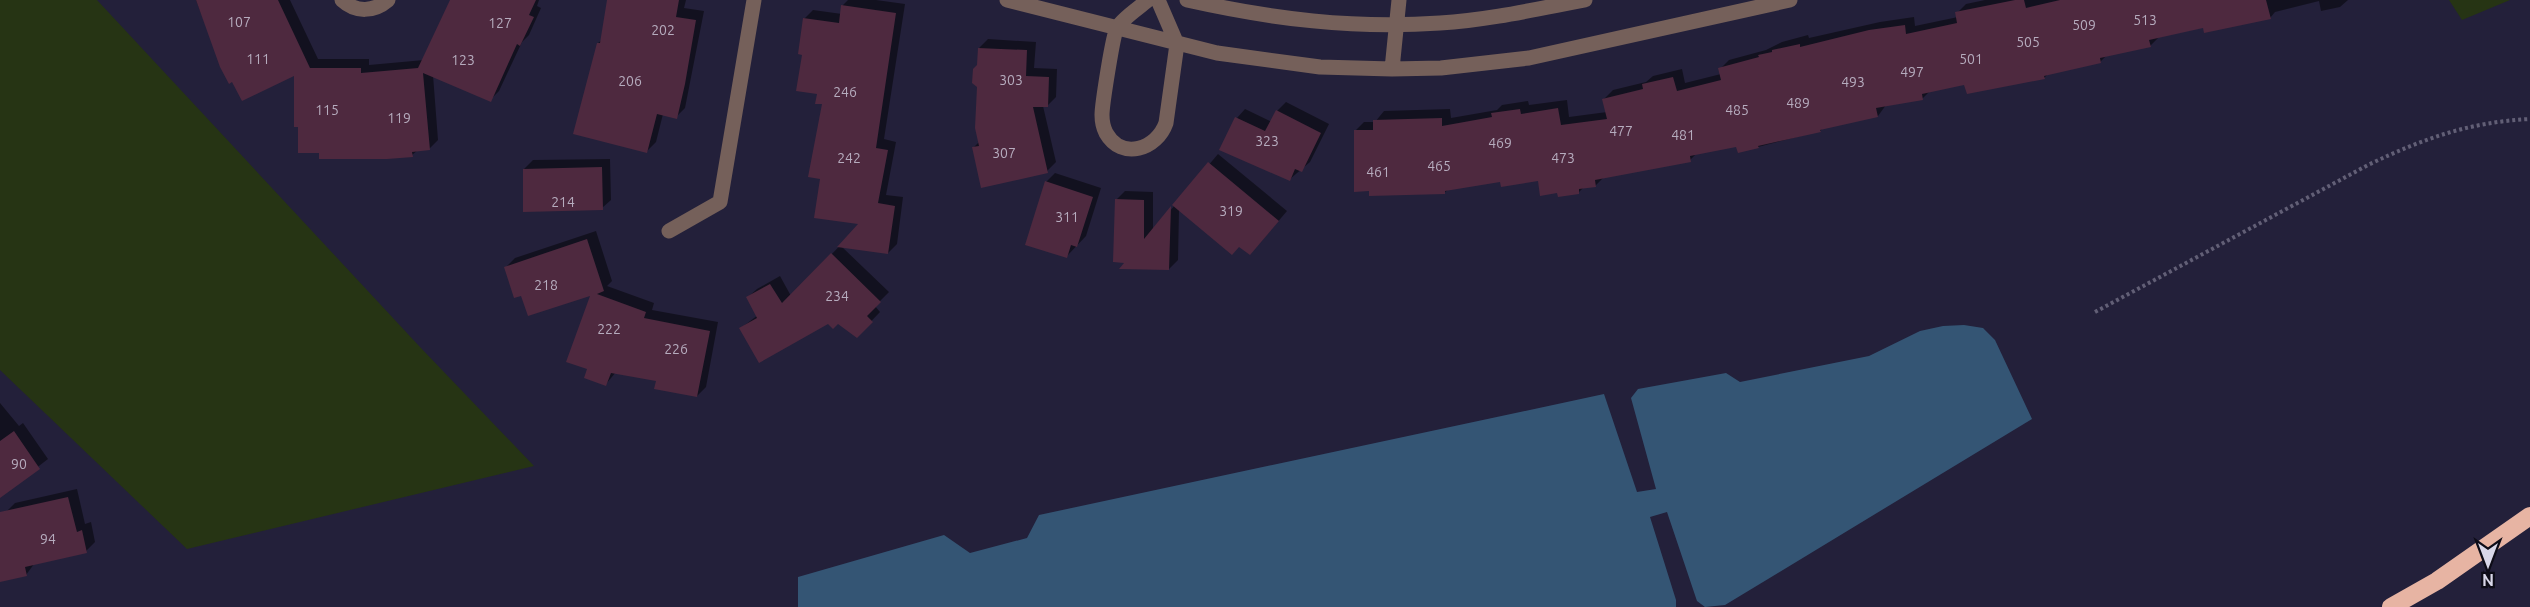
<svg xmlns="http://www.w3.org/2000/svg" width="2530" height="607" font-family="Ubuntu,sans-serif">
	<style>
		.green { fill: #263414 }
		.water { fill: #345574 }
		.shadow { fill: #0007 }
		.building { fill: #4e293f }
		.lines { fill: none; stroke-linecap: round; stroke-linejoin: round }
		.path { stroke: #625f76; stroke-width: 4; stroke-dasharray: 3 3; stroke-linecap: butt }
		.minor { stroke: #75605a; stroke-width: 15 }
		.highway { stroke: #e7b4a3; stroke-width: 18 }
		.labels { text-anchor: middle; stroke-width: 4.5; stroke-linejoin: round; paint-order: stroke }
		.number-label { font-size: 14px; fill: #b6acbe }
	</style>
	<rect width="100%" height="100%" fill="#23203a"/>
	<path class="green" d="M0,0H97L420,347L534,466L187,549L0,370Z
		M2449,0H2510L2462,20Z"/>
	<path class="water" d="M1964,325L1983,328L1995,340L2032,419L1725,605L1705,607L1697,601L1667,512L1650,517L1676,600V607H798V577L944,535L970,553L1027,538L1039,515L1604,394L1637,492L1656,489L1631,398L1638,389L1726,373L1740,382L1869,356L1920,331L1943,326Z"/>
	<path class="shadow" d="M196,0H290L318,59H369V65L424,60L452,0H539L537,6L541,8L529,35L522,42L499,91L490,100L433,75L438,140L429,149L418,150L412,155L320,151L295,74L233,80L222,67Z
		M609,0H686L684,8L704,11L685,108L676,117L663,114L656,142L647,151L598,43L602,40Z
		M848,0H876L905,4L884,139L896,142L886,195L903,197L897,244L888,253L841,246L889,292L875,306L880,312L857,336L838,322L741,328L758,315L748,297L757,289L780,276L791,296L862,223L824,103L804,53V19L813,10L842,14L843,5Z
		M1985,0H2348L2340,7L2321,11L2319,1L2275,12L2270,18L2204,27L2159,37L2150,46L2107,55L2100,62L2048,74L2044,78L1966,83L1931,90L1923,98L1886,105L1878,116L1823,128L1820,131L1758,147L1737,145L1697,153L1690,160L1604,177L1595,186L1584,187L1578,193L1558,191L1539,180H1501L1449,189L1444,193L1355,131L1364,122H1375L1384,111L1450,109L1451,118L1497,110L1502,105L1528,101L1529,105L1567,100L1569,117L1607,112L1604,99L1613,90L1646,82L1653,76L1682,69L1685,83L1721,74L1720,69L1729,60L1766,50L1782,42L1808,35L1809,38L1880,22L1914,17L1915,26L1958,17L1957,13L1966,4Z
		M988,39L1036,42L1034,68L1057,69L1056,97L1047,106H1043L1056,162L1047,171L974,147L980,141L979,48Z
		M1286,102L1329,124L1310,162L1290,179L1237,118L1245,109L1272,122L1277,111Z
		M1218,154L1287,211L1259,244L1179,210L1178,260L1169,269L1127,261L1116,200L1125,191L1153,192V231Z
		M610,159L611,200L602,208L524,169L533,160Z
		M1055,173L1101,188L1086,236L1067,256L1046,182Z
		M596,231L612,281L607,286L654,303L652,310L718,322L706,387L697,396L657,380L616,372L606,384L589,369L592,294H522L506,267L515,258Z
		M0,403L19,426L23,423L48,459L0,496Z
		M77,489L85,524L91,522L95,542L86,551L34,564L26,575L0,581V544L6,512L15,503Z"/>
	<path class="building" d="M196,0H278L310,68H361V73L418,68L450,0H536L529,15L534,17L520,46L517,44L491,102L423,73L430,150L412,152L413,157L387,159H319V153H298V127H294V76L242,101L232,82L229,84L220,67Z
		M607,0H679L676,17L696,20L685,84L677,119L657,114L647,153L573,134L597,43H600Z
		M2015,0H2024L2026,8L2060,0H2266L2271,19L2204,33L2203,28L2149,40L2151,47L2100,58L2101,63L2044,76L2045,79L1967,94L1964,85L1922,94L1923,100L1876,108L1878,117L1820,130L1821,132L1758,146L1759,148L1738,153L1736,147L1690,156L1691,162L1595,180L1596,187L1579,189V194L1558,197L1557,193L1540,196L1538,181L1501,187L1500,182L1445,191V194L1369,196V191L1354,192V130H1373V120L1442,118V126L1492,117L1491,113L1520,109L1521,114L1558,108L1561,125L1607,119L1602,99L1643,89L1642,84L1673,77L1677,91L1721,80L1718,68L1759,57L1758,55L1772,52V50L1800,44V47L1869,30L1905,25L1906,34L1957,23L1955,12Z
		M841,5L896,13L876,148L888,150L878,203L895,206L888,254L837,247L858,224L814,218L820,179L808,177L822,104H815L817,94L796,91L802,55L798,54L803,18L839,23Z
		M978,48L1027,50L1026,76L1049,77L1048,107H1033L1048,173L981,188L972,147L979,146L975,128L977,87L972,83L973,69L977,65Z
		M1276,110L1321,133L1302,172L1295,169L1290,181L1219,150L1235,117L1265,131Z
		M1208,162L1279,221L1250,255L1239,247L1232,255L1172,205Z
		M602,167L603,210L523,212V169Z
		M1045,181L1093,197L1077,247L1071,245L1067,258L1025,245Z
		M1115,199L1144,200V239L1171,206L1169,270L1119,269L1124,263L1113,262Z
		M587,239L604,291L597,294L646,312L644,318L710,331L697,397L654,389L656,381L611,373L606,386L584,378L587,369L566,362L590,296L528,316L521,296L514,298L504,267Z
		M831,253L881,302L867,316L873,322L857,338L838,324L833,329L828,324L759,363L739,328L757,318L746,297L770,284L782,303Z
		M14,431L40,469L0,498V441Z
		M68,497L77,532L82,530L87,553L25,567L27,576L0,582V512Z"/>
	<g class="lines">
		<path class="path" d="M2095,312L2368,165C2422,139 2469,122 2530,119"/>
		<path class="minor" d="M342,0C356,13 374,12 388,0
			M1007,0L1217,53L1320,67L1392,69L1441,68L1529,58L1790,0
			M1148,0C1139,8 1123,18 1117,28C1113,34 1102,105 1102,115C1102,121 1103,127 1106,133C1122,161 1157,149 1166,123L1177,44L1158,0
			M1187,0C1272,19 1353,29 1440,23C1489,20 1537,9 1585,0
			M1392,69L1399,0
			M669,231L720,202L754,0"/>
		<path class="highway" d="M2391,607L2437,581L2530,516"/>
	</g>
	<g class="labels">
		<g class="number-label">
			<text x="2145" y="25">513</text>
			<text x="239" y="27">107</text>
			<text x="500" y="28">127</text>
			<text x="2084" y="30">509</text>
			<text x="663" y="35">202</text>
			<text x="2028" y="47">505</text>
			<text x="258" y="64">111</text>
			<text x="1971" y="64">501</text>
			<text x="463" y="65">123</text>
			<text x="1912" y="77">497</text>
			<text x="1011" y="85">303</text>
			<text x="630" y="86">206</text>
			<text x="1853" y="87">493</text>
			<text x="845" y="97">246</text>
			<text x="1798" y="108">489</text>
			<text x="327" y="115">115</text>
			<text x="1737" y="115">485</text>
			<text x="399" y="123">119</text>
			<text x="1621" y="136">477</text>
			<text x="1683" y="140">481</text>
			<text x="1267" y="146">323</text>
			<text x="1500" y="148">469</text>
			<text x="1004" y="158">307</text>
			<text x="849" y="163">242</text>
			<text x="1563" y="163">473</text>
			<text x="1439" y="171">465</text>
			<text x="1378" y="177">461</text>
			<text x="563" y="207">214</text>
			<text x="1231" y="216">319</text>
			<text x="1067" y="222">311</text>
			<text x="546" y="290">218</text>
			<text x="837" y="301">234</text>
			<text x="609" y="334">222</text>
			<text x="676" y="354">226</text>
			<text x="19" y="469">90</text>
			<text x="48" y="544">94</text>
		</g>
	</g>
	<g transform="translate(2488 565) rotate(180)" stroke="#0d0c17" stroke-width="4.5" paint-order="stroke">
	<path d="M0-4.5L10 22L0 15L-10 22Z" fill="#d8d7e8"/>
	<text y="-9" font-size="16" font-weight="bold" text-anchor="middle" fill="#d8d7e8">N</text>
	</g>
</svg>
